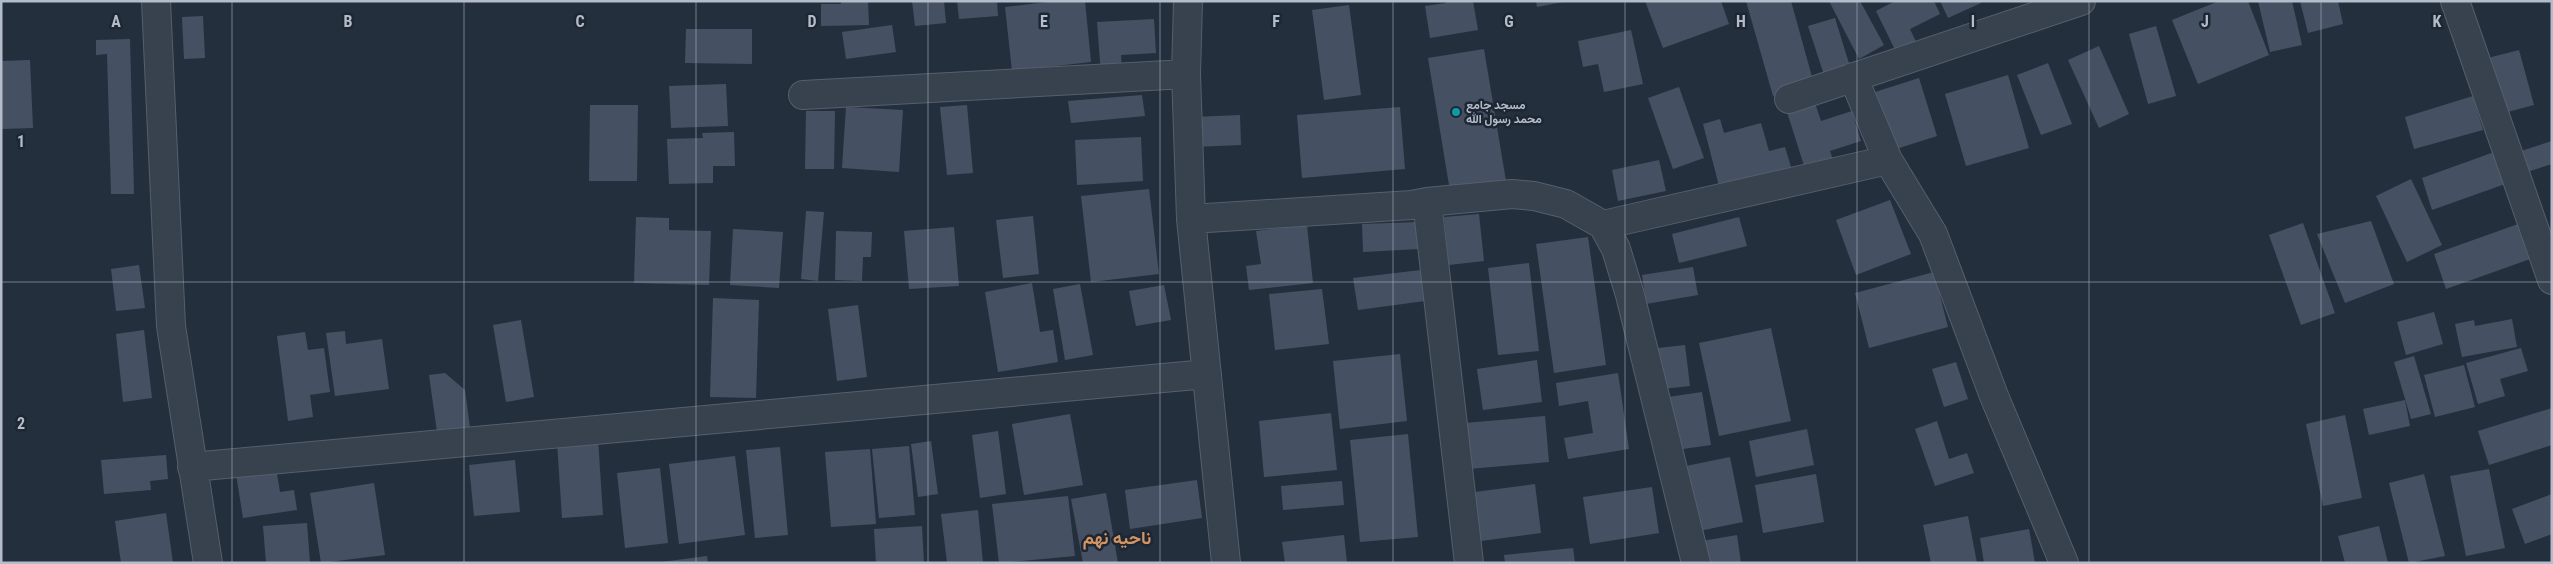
<svg xmlns="http://www.w3.org/2000/svg" width="2553" height="564" font-family="'Roboto Condensed',Vazirmatn,sans-serif">
	<style>
		.building { fill: #455162 }
		.lines { fill: none; stroke-linecap: round; stroke-linejoin: round }
		.street-casing { stroke: #565f6c; stroke-width: 30 }
		.street { stroke: #38414e; stroke-width: 28 }
		.grid { fill: none; stroke: #b4bcc9; stroke-width: 1; stroke-opacity: 0.55 }
		.culture-dot { fill: #0f9aa8; stroke: #1d2633; stroke-width: 2 }
		.labels { text-anchor: middle; stroke-width: 5; stroke-linejoin: round; paint-order: stroke }
		.poi-label { font-size: 12px; font-weight: bold; fill: #b4bcc9; stroke: #1d2633; text-anchor: start }
		.district-label { font-size: 18px; font-weight: bold; fill: #d59563; stroke: #1d2633 }
		.grid-label { font-size: 16px; text-anchor: middle; font-weight: bold; fill: #b4bcc9; stroke: #1d2633; stroke-width: 5; stroke-linejoin: round; paint-order: stroke }
	</style>
	<rect width="100%" height="100%" fill="#242f3e"/>
	<path class="building" d="M841,1H868L869,25L821,26V4H841Z
		M912,1H944L946,23L915,26Z
		M957,1H997L998,16L959,19Z
		M1056,1H1085L1091,62L1012,71L1005,7Z
		M1446,1H1473L1478,30L1430,38L1425,6L1446,3Z
		M1536,1H1563V2L1537,7Z
		M1645,1H1721L1729,24L1663,48Z
		M1746,1H1791L1814,84L1773,96Z
		M1829,1H1860L1884,45L1859,59Z
		M1895,1H1934L1940,14L1910,29L1919,48L1899,58L1876,11Z
		M1940,1H1981V3L1948,18Z
		M2219,1H2248L2269,55L2198,84L2172,20Z
		M2258,1H2292L2302,45L2270,52Z
		M2300,1H2338L2343,24L2308,33Z
		M1349,5L1361,95L1324,100L1312,10Z
		M203,16L205,58L184,59L182,17Z
		M1835,18L1851,70L1825,78L1808,26Z
		M1154,19L1156,53L1121,55L1122,73L1101,74L1097,22Z
		M892,25L896,52L846,59L842,32Z
		M2156,26L2176,96L2148,104L2129,34Z
		M686,29H752V64L685,63Z
		M1631,30L1643,84L1604,92L1598,64L1583,67L1578,41Z
		M130,39L134,194H111L107,54L96,55V40Z
		M2099,46L2129,114L2099,128L2068,60Z
		M1484,49L1506,181L1450,191L1428,58Z
		M2519,50L2534,105L2500,114L2484,59Z
		M30,60L33,128L1,129V61Z
		M2048,63L2072,124L2041,135L2017,75Z
		M2008,75L2029,148L1966,166L1945,94Z
		M1919,78L1937,136L1890,151L1872,93Z
		M726,84L728,126L671,128L669,86Z
		M1679,87L1704,158L1673,169L1648,98Z
		M1142,95L1145,116L1071,123L1068,101Z
		M2473,96L2483,130L2414,149L2405,117Z
		M1815,103L1821,121L1852,111L1861,141L1830,151L1834,163L1806,172L1787,112Z
		M590,105H638L637,181H589Z
		M967,105L973,173L947,175L940,107Z
		M846,107L903,110L899,172L842,168Z
		M1400,107L1405,169L1302,178L1297,115Z
		M806,111H835L834,169H805Z
		M1240,115L1241,145L1194,147L1193,117Z
		M1720,119L1724,133L1761,123L1769,151L1785,147L1791,167L1719,186L1703,124Z
		M734,132L735,166H713V183L669,184L667,139L703,138L702,133Z
		M1141,137L1143,181L1077,185L1075,140Z
		M2552,141V164L2527,172L2521,151Z
		M2497,151L2508,183L2432,210L2422,178Z
		M1659,160L1666,191L1618,201L1612,170Z
		M2411,179L2442,245L2407,262L2376,196Z
		M1149,189L1159,274L1091,282L1081,196Z
		M1890,200L1911,254L1856,275L1836,220Z
		M806,211L824,212L818,281L801,279Z
		M1479,214L1484,261L1449,265L1444,217Z
		M1033,216L1039,274L1003,278L996,220Z
		M636,217L669,218V230L711,231L709,285L634,283Z
		M1739,217L1747,246L1679,263L1672,234Z
		M2371,221L2394,284L2345,303L2317,234Z
		M1418,222L1419,249L1363,252L1362,224Z
		M2303,223L2335,313L2301,325L2269,235Z
		M2521,223L2533,258L2446,289L2434,254Z
		M1307,225L1313,283L1249,290L1246,266L1261,264L1256,231Z
		M954,227L959,286L909,289L904,231Z
		M733,229L783,232L779,288L730,285Z
		M836,231L872,232L871,257H863L862,281L835,280Z
		M1588,237L1606,365L1554,373L1536,244Z
		M1529,263L1539,351L1498,355L1488,268Z
		M139,265L145,308L116,311L111,269Z
		M1693,267L1698,295L1646,304L1642,275Z
		M1421,270L1425,301L1358,310L1353,278Z
		M1934,272L1948,327L1869,348L1855,293Z
		M1032,283L1040,332L1053,330L1058,362L998,372L985,292Z
		M1080,284L1093,355L1065,360L1053,289Z
		M1164,285L1171,320L1136,326L1129,291Z
		M1322,289L1329,344L1275,350L1269,294Z
		M713,298L759,300L756,398L710,397Z
		M858,305L867,377L837,381L828,309Z
		M2434,312L2443,344L2406,355L2397,322Z
		M2512,319L2517,347L2462,357L2455,324L2474,320L2475,326Z
		M521,320L534,397L506,402L493,325Z
		M1771,328L1791,421L1719,436L1699,343Z
		M144,330L152,398L123,402L116,334Z
		M345,331L346,344L382,339L389,389L335,396L326,333Z
		M305,332L308,350L324,348L330,392L310,395L313,417L288,421L277,336Z
		M1685,345L1690,386L1663,389L1658,348Z
		M2521,348L2528,371L2500,379L2505,396L2478,404L2466,363Z
		M1400,354L1407,421L1340,429L1333,361Z
		M2414,356L2431,414L2411,419L2394,362Z
		M1537,360L1542,402L1483,410L1477,369Z
		M1956,362L1968,399L1944,407L1932,369Z
		M2464,365L2475,407L2435,417L2424,375Z
		M445,373L465,390L470,428L437,432L429,375Z
		M1618,373L1629,449L1568,459L1564,438L1593,433L1588,401L1559,406L1556,383Z
		M1702,392L1711,445L1676,450L1668,397Z
		M2405,400L2410,426L2369,435L2363,409Z
		M2552,408V445L2489,465L2478,431Z
		M1331,413L1337,470L1264,477L1259,421Z
		M1070,414L1083,485L1024,495L1012,424Z
		M2345,415L2362,498L2323,506L2306,424Z
		M1545,416L1549,462L1469,469L1465,423Z
		M1937,421L1949,459L1967,453L1974,473L1935,486L1915,429Z
		M1807,429L1814,465L1756,477L1749,441Z
		M998,431L1006,494L980,498L972,435Z
		M1408,434L1418,537L1360,542L1350,440Z
		M598,439L603,515L562,518L557,442Z
		M931,441L938,494L918,497L911,444Z
		M909,446L915,515L879,518L872,449Z
		M780,447L788,535L755,538L746,450Z
		M870,449L876,524L831,527L825,452Z
		M166,455L168,479L150,481L151,490L104,494L101,460Z
		M735,456L745,535L679,544L669,464Z
		M1730,457L1743,522L1699,531L1686,466Z
		M515,460L520,512L474,516L469,465Z
		M276,468L280,492L294,490L297,510L243,518L236,474Z
		M660,468L668,543L625,548L617,473Z
		M2489,469L2505,548L2466,556L2450,476Z
		M1816,474L1824,522L1763,533L1755,485Z
		M2424,474L2445,556L2409,563L2389,483Z
		M1197,480L1202,518L1130,529L1125,490Z
		M1342,481L1344,505L1283,510L1281,486Z
		M374,483L385,555L321,563L310,493Z
		M1535,484L1541,533L1481,541L1475,492Z
		M1652,487L1659,533L1590,544L1583,497Z
		M1106,493L1118,563H1083L1071,499Z
		M2552,494V534L2525,544L2512,509Z
		M1068,496L1075,556L999,563L992,504Z
		M978,510L983,563H947L941,514Z
		M166,513L173,563H121L115,521Z
		M1968,516L1977,563H1931L1923,525Z
		M307,523L310,563H266L263,526Z
		M922,526L924,563H876L874,529Z
		M2379,526L2388,563H2345L2338,536Z
		M2029,529L2035,563H1984L1980,538Z
		M1344,535L1347,563H1285L1282,542Z
		M1737,535L1741,563H1706L1702,541Z
		M1573,548L1575,563H1505L1504,555Z
		M707,556L708,563H661V562Z"/>
	<g class="lines">
		<defs>
			<path id="street" d="M156,1L171,326L208,563
				M1188,1L1186,74L1191,219L1226,563
				M2455,1L2552,280
				M1853,77L1888,160L1933,234L1994,396L2064,563
				M803,95L1186,74
				M1789,99L2081,1
				M1427,202L1512,194L1534,196L1566,204L1603,225L1616,249L1630,295L1696,563
				M1191,219L1412,205L1427,202L1469,563
				M1603,225L1888,160
				M192,467L1207,374"/>
		</defs>
		<use href="#street" class="street-casing"/>
		<use href="#street" class="street"/>
	</g>
	<path class="grid" d="M232,1V563M464,1V563M696,1V563M928,1V563M1160,1V563M1393,1V563M1625,1V563M1857,1V563M2089,1V563M2321,1V563M1,282H2552"/>
	<circle class="culture-dot" cx="1456" cy="112" r="5"/>
	<g class="labels">
		<g class="poi-label">
			<text x="1466" y="109">مسجد جامع<tspan x="1466" dy="14">محمد رسول الله</tspan></text>
		</g>
		<g class="district-label">
			<text x="1117" y="544">ناحیه نهم</text>
		</g>
	</g>
	<g class="grid-label">
		<text x="116" y="27">A</text>
		<text x="348" y="27">B</text>
		<text x="580" y="27">C</text>
		<text x="812" y="27">D</text>
		<text x="1044" y="27">E</text>
		<text x="1276" y="27">F</text>
		<text x="1509" y="27">G</text>
		<text x="1741" y="27">H</text>
		<text x="1973" y="27">I</text>
		<text x="2205" y="27">J</text>
		<text x="2437" y="27">K</text>
		<text x="21" y="147">1</text>
		<text x="21" y="429">2</text>
	</g>
	<rect width="2553" height="564" fill="none" stroke="#b4bcc9" stroke-width="5"/>
</svg>
